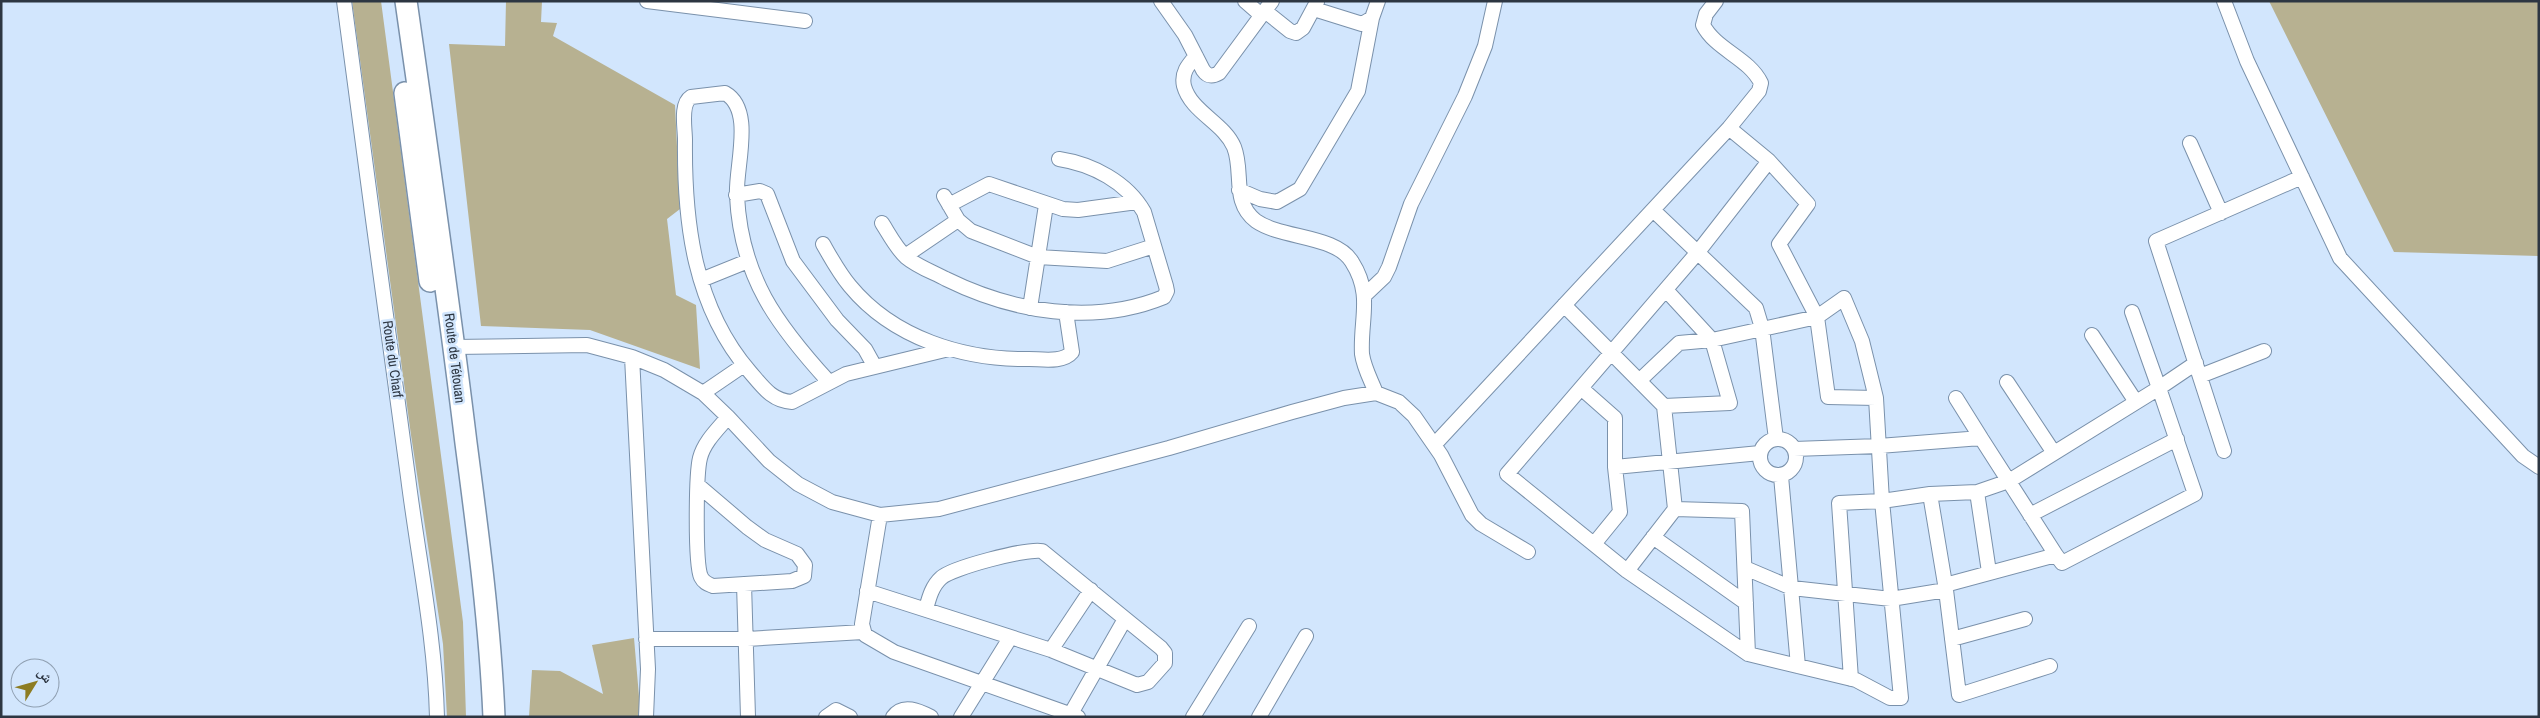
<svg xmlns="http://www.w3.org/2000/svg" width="2540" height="718" font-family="'Archivo Narrow','Noto Naskh Arabic',sans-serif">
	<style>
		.green { fill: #b7b191 }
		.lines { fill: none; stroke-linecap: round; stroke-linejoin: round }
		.minor-casing { stroke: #7a91ab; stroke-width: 16 }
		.highway-casing { stroke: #7a91ab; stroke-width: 24 }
		.minor { stroke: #fff; stroke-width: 14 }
		.highway { stroke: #fff; stroke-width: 21 }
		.labels { text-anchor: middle; stroke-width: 5; stroke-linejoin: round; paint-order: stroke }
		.street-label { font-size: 14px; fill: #2d3642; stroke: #d2e6fd }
	</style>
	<rect width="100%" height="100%" fill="#d2e6fd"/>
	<path class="green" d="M352,1H381L463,622L466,717H447L443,644L411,435Z
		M506,1H542L541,22L557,23L553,36L675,105L680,209L667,219L676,295L696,305L700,369L590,330L481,326L449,44L505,46Z
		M2269,1H2539V256L2394,252Z
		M634,638L640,708L638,717H529L532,670L560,671L603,694L592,645Z"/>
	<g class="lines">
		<defs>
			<path id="minor" d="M344,1C365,160 386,318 408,477C418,557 435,636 437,717
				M647,1L805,21
				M1161,1L1185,35L1203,70C1207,76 1212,77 1219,73L1272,1
				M1245,1L1261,15
				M2224,1L2247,61L2340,258L2523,456L2539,467
				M1314,9L1362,24L1372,18L1378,1
				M1265,11L1290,31L1296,33L1303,28L1317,2
				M1196,56C1188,65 1181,73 1184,86C1191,112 1224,123 1234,147C1244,172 1231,202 1256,221C1282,239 1336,235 1352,262C1373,295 1360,319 1362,354C1364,368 1371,380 1376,393
				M2190,143L2221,213
				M1769,161L1808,204L1779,244L1817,317L1828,397L1876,398
				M1239,190L1260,199L1277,202L1300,189L1358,91L1372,18
				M736,195L760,191L767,194L793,261L837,320L865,349L875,367
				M944,196L958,220L971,231L1038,257L1107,261L1154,246
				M949,205L989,184L1063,209L1078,210L1137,202
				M1653,210L1756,308L1762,328L1776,439
				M882,223C889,234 896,248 906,257C918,267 933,272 946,279C1013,312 1093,326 1164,297L1167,291L1166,286L1144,212C1127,182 1092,164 1059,159
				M823,244C831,258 839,273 850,286C893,338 963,360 1029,359C1042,359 1063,363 1072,352L1066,312
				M905,256L958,220
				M701,280L748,261
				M1365,295L1384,277L1389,267L1411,204L1465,96L1485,46L1495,1
				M1564,305L1664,406L1675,509L1627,571
				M1030,308L1046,205
				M2132,312L2159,388L2196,363
				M2092,335L2136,402
				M454,347L587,345L632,357L664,370L703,393L728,417L769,461L798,484L832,502L880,515L939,509L1169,448L1292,412L1344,398L1376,393L1399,402L1414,416L1441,455L1472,515L1481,524L1528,552
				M632,357L648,669L646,717
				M2200,376L2264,351
				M1639,381L1679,343L1712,340L1817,317L1844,298L1862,341L1876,398L1882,501L1901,698H1890L1856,680L1748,654L1627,571L1507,474L1698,252L1769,161L1729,128
				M829,382C777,325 741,277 737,196C735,167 755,110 725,93L691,97C680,104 685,128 685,140C684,223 694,307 750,372C763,387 772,401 792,402L846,374L949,349
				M2007,382L2054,453
				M1581,388L1615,418V467L1620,512L1594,544
				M703,393L744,365
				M1956,398L1981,438
				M1664,406L1730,403L1712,340L1666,290
				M1760 457a18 18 0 1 1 36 0a18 18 0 1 1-36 0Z
				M1435,444L1729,128L1759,91L1761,83C1749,58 1716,50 1703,25L1706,14L1716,1
				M1794,449L1879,446L1981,438L2056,555L1945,585
				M2224,451L2156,241L2302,177
				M1615,467L1760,453
				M1781,476L1798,666
				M699,486L747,527L765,540L797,554L805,565L804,576L792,581L713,586C708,584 704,583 701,577C695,564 696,474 700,458C704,442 718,429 728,417
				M1977,492L2009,481L2159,388L2195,494L2062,563L2056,555
				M1930,494L1977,492L1989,572
				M1675,509L1742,511L1748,654
				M880,515L862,624L865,635L894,652L1078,717
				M2030,515L2177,439
				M1653,537L1746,603
				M1745,568L1792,588L1891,599L1946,590L1930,494L1882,501L1839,503L1851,679
				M744,584L748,717
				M1946,590L1959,695L2050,666
				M867,591L1051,650L1137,685L1148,682L1165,663V653L1161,648L1042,551C1027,548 951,568 941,578C932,586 929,598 926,609
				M646,639H747L863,632
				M1952,639L2025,619
				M1051,650L1091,590
				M826,717L836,710L850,717
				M893,717C903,703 919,711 931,717
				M961,717L1010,638
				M1069,717L1125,619
				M1193,717L1249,626
				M1259,717L1306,636"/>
			<path id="highway" d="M406,1C427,148 448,295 466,443C478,534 490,625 494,717
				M405,93L430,281"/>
		</defs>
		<use href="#minor" class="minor-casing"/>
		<use href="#highway" class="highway-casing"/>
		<use href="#minor" class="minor"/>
		<use href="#highway" class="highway"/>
	</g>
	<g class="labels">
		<g class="street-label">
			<text transform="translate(455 358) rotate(83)" y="5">Route de Tétouan</text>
			<text transform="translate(393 359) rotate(82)" y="5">Route du Charf</text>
		</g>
	</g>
	<rect width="2540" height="718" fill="none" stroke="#2d3642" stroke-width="5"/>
	<g transform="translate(35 683) rotate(53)"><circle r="24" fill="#d2e6fd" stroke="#90a0b2"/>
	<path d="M0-4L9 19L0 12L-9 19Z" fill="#8d7c22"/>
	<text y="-8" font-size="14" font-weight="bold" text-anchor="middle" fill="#2d3642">ش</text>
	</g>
</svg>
